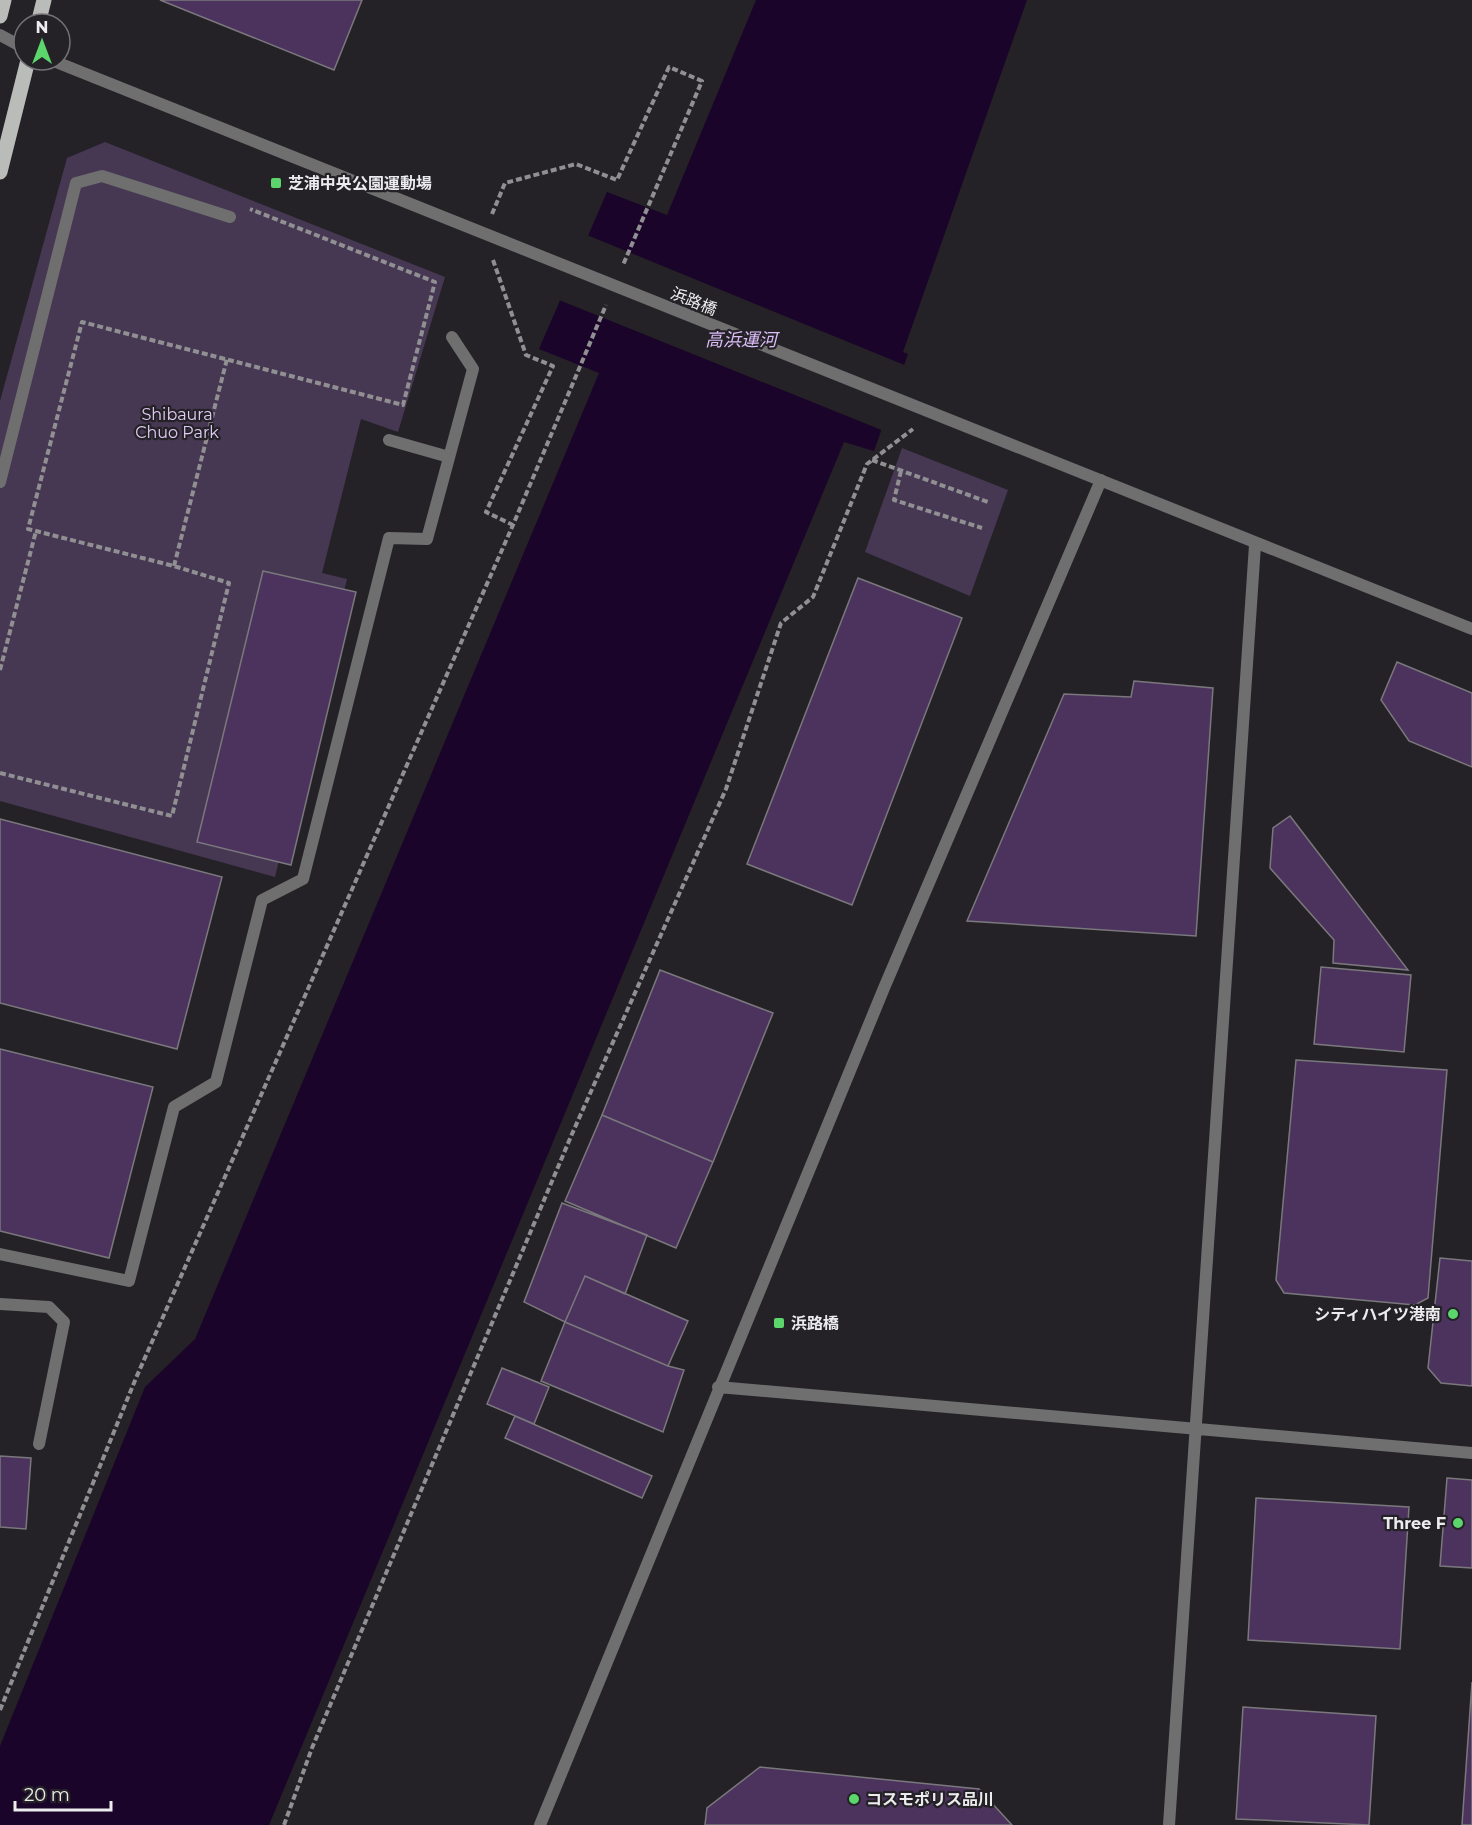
<svg xmlns="http://www.w3.org/2000/svg" width="1472" height="1825" font-family="Montserrat,'Noto Sans JP',sans-serif">
	<style>
		.green { fill: #463753 }
		.water { fill: #1b042a }
		.pier { fill: #242226 }
		.building { fill: #4b335e; stroke: #7a787c; stroke-width: 1.5 }
		.lines { fill: none; stroke-linecap: round; stroke-linejoin: round }
		.path { stroke: #908f92; stroke-width: 4; stroke-dasharray: 6 3; stroke-linecap: butt }
		.service { stroke: #6e6f6e; stroke-width: 12 }
		.tertiary { stroke: #6e6f6e; stroke-width: 12 }
		.primary { stroke: #b9bcb9; stroke-width: 15 }
		.poi-dot { fill: #5cd56d; stroke: #242226; stroke-width: 2 }
		.labels { text-anchor: middle; stroke-width: 4.5; stroke-linejoin: round; paint-order: stroke }
		.poi-label { font-size: 16px; font-weight: bold; fill: #ecebee; stroke: #242226; text-anchor: start }
		.street-label { font-size: 16px; fill: #ecebee; stroke: #242226 }
		.park-label { font-size: 16px; fill: #e2cbf7; stroke: #242226 }
		.water-label { font-size: 18px; font-style: italic; fill: #dcbdf7; stroke: #242226 }
	</style>
	<rect width="100%" height="100%" fill="#242226"/>
	<path class="green" d="M105,142L445,277L398,432L361,419L322,573L347,579L275,877L0,801V401L67,158Z
		M902,448L1008,490L970,596L865,552Z"/>
	<path class="water" d="M756,0H1027L903,352L908,354L874,451L844,442L269,1825H0V1746L145,1387L195,1339L599,373L539,349L607,192L667,215Z"/>
	<path class="pier" d="M587,235L907,366L884,431L559,300Z"/>
	<path class="building" d="M160,0H362L334,70Z
		M263,571L356,592L291,865L197,842Z
		M858,578L962,618L852,905L747,864Z
		M1397,662L1472,693V767L1409,741L1381,700Z
		M1134,681L1213,688L1196,936L967,921L1064,694L1131,697Z
		M1290,816L1408,970L1333,963L1334,940L1270,868L1273,828Z
		M0,819L222,877L177,1049L0,1003Z
		M1321,967L1411,975L1404,1052L1314,1044Z
		M660,970L773,1013L713,1162L602,1115Z
		M0,1049L153,1087L109,1258L0,1231Z
		M1296,1060L1447,1070L1428,1298L1415,1305L1284,1293L1276,1280Z
		M602,1115L713,1162L676,1248L565,1201Z
		M562,1203L647,1235L625,1294L585,1276L565,1322L524,1302Z
		M1440,1258L1472,1261V1386L1441,1383L1428,1368Z
		M585,1276L688,1321L668,1366L565,1322Z
		M565,1322L668,1366L684,1370L663,1432L541,1381Z
		M502,1368L549,1387L534,1424L487,1404Z
		M515,1416L652,1476L642,1498L505,1438Z
		M0,1456L31,1458L26,1529L0,1527Z
		M1447,1478L1472,1480V1568L1440,1566Z
		M1256,1498L1409,1507L1400,1649L1248,1640Z
		M1472,1682V1825H1462Z
		M1243,1707L1376,1716L1369,1825L1236,1819Z
		M760,1767L979,1789L1012,1825H705L707,1808Z"/>
	<g class="lines">
		<path class="path" d="M492,214L505,183L576,164L617,180L669,67L702,81L623,265
			M493,260L526,355L553,366L486,512L513,525
			M872,460L988,502
			M901,471L894,500L982,528
			M174,566L227,359
			M0,670L36,531
			M0,773L172,816L229,583L174,566L28,529L82,322L403,405L435,282L250,209
			M0,1710L136,1378L513,525L606,305
			M284,1825L312,1748L572,1134L726,789L781,623L813,597L867,464L913,429"/>
		<path class="service" d="M389,440L449,457
			M0,482L76,183L102,176L230,217
			M0,1254L129,1281L174,1107L216,1082L262,900L303,879L389,538L427,539L473,369L452,337
			M0,1304L49,1307L64,1322L39,1444"/>
		<path class="tertiary" d="M0,35L24,48
			M51,60L1472,629
			M718,1387L1472,1453
			M540,1825L884,988L1101,480
			M1169,1825L1255,545"/>
		<path class="primary" d="M0,16L4,0
			M38,24L44,0
			M0,172L28,60"/>
	</g>
	<g class="poi-dot">
		<rect x="270" y="177" width="12" height="12" rx="3"/>
		<circle cx="1453" cy="1314" r="6"/>
		<rect x="773" y="1317" width="12" height="12" rx="3"/>
		<circle cx="1458" cy="1523" r="6"/>
		<circle cx="854" cy="1799" r="6"/>
	</g>
	<g class="labels">
		<g class="poi-label">
			<text x="288" y="189">芝浦中央公園運動場</text>
			<text x="1441" y="1320" text-anchor="end">シティハイツ港南</text>
			<text x="791" y="1329">浜路橋</text>
			<text x="1446" y="1529" text-anchor="end">Three F</text>
			<text x="866" y="1805">コスモポリス品川</text>
		</g>
		<g class="street-label">
			<text transform="translate(694 301) rotate(22)" y="6">浜路橋</text>
		</g>
		<g class="park-label">
			<text x="177" y="420">Shibaura<tspan x="177" dy="18">Chuo Park</tspan></text>
		</g>
		<g class="water-label">
			<text x="741" y="346">高浜運河</text>
		</g>
	</g>
	<g transform="translate(42 42)"><circle r="28" fill="#242226" stroke="#747276" stroke-width="1.5"/>
	<path d="M0-4.5L10 22L0 15L-10 22Z" fill="#5cd56d"/>
	<text y="-9" font-size="16" font-weight="bold" text-anchor="middle" fill="#ecebee">N</text>
	</g>
	<path d="M15 1801v9h96v-9" fill="none" stroke="#ecebee" stroke-width="3"/>
	<text x="24" y="1801" font-size="18" fill="#ecebee" stroke="#242226" stroke-width="4.5" paint-order="stroke">20 m</text>
</svg>
